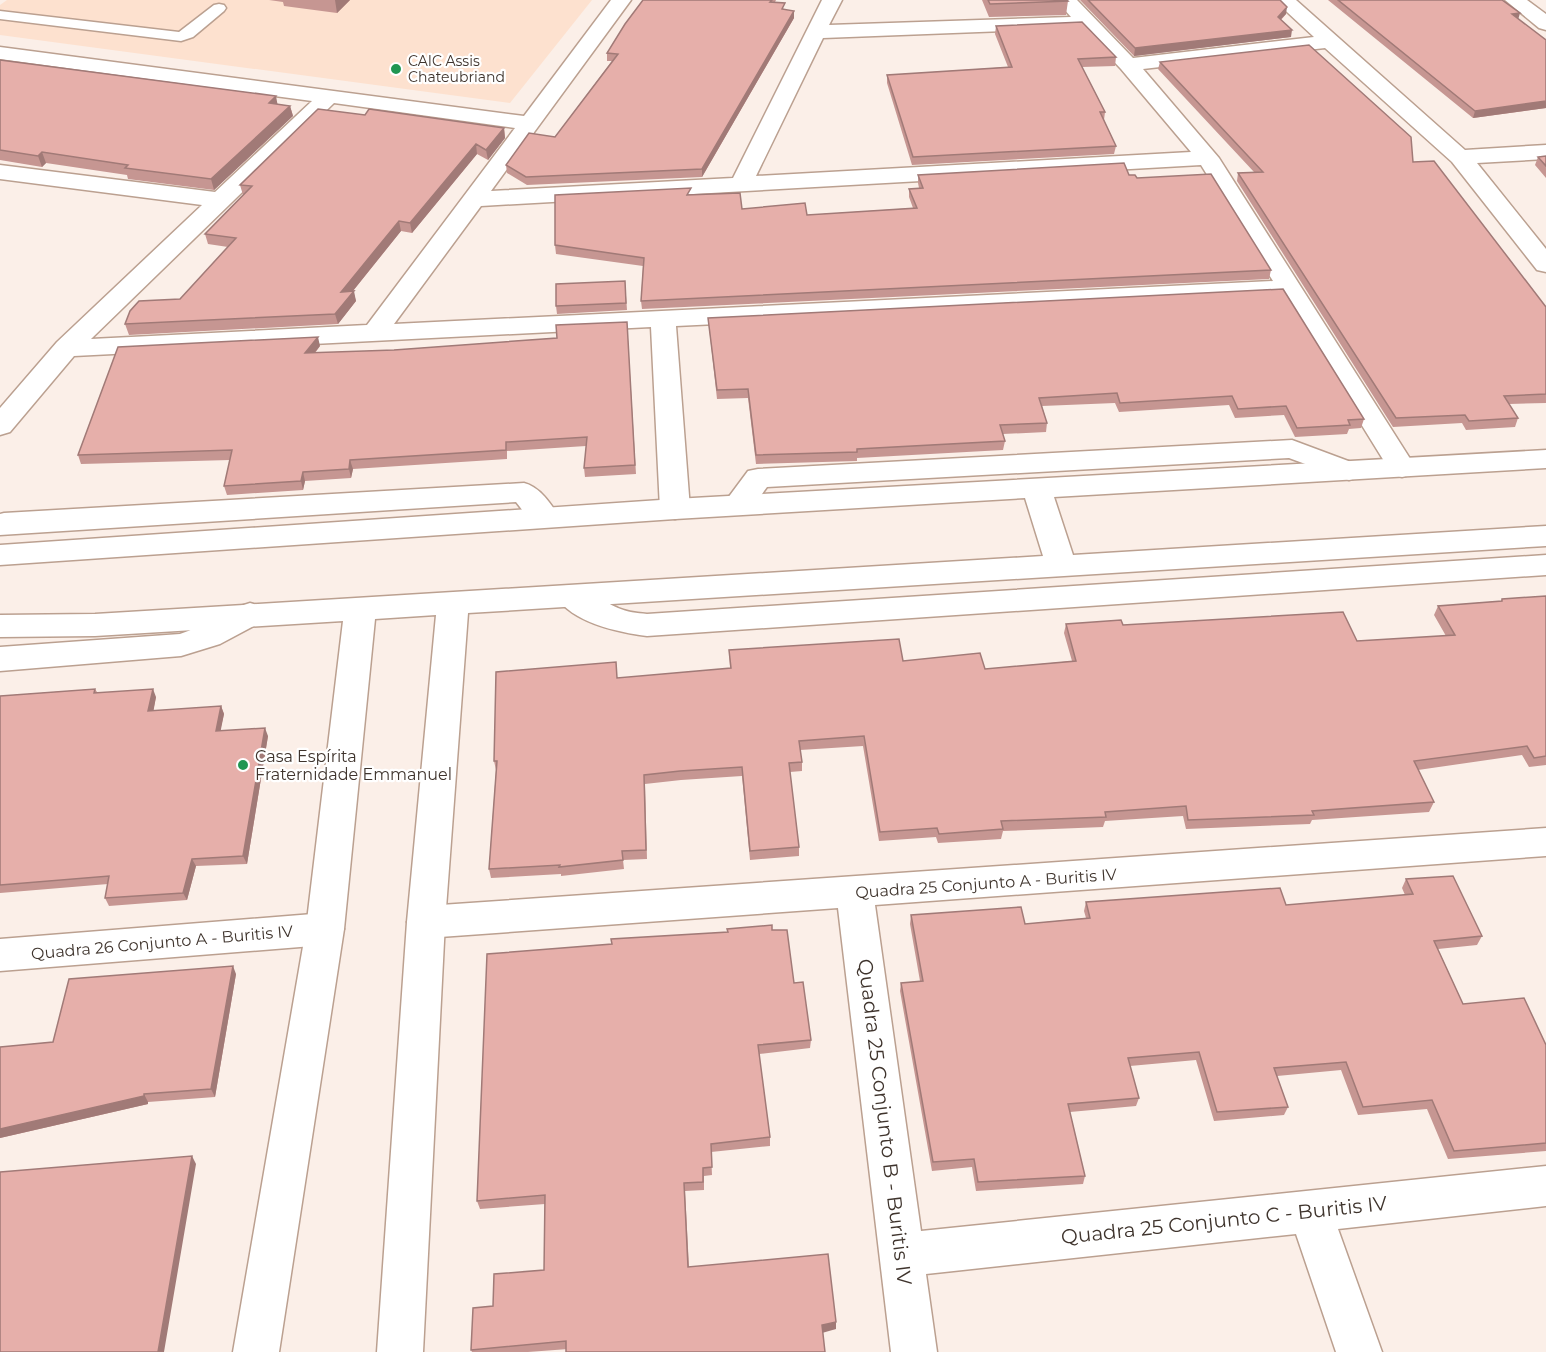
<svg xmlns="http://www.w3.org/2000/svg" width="1546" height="1352" font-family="Montserrat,sans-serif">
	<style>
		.built { fill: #fde1cf }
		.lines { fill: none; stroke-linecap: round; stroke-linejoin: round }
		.lane-casing { stroke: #bba090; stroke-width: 3 }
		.street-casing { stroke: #bba090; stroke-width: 3 }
		.secondary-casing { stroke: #bba090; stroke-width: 3 }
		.lane { fill: #fff; fill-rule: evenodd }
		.street { fill: #fff; fill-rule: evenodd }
		.secondary { fill: #fff; fill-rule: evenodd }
		.wall { fill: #c69692 }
		.shaded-wall { fill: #a17a77 }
		.building { fill: #e6afaa; stroke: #a17a77; stroke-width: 1.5 }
		.poi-dot { fill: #209652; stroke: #fff; stroke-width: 2 }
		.labels { text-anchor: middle; stroke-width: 4.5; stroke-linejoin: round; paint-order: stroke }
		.far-poi-label { font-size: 14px; fill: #3f342d; stroke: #fff; text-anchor: start }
		.poi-label { font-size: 16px; fill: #3f342d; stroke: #fff; text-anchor: start }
		.street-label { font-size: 16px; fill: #3f342d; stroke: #fff }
		.near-street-label { font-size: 20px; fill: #3f342d; stroke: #fff }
	</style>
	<rect width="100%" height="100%" fill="#fbefe8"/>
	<path class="built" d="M7,0H592L510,103L0,35V5Z"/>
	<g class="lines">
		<defs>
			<path id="lane" d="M219,4L224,5L226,8L224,11L193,37L181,41L0,19V11L179,32L214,5Z"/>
			<path id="street" d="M611,0H631L491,191L733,178L822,0H842L829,25L1071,17L1056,0H1077L1133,58L1314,37L1274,0H1296L1465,150L1546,145V159L1477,163L1546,249V272L1537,270L1452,162L1325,48L1143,69L1219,158L1416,468L1412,474L1402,477L1392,474L1282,296L676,326L690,509L685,516L675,519L665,516L660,509L651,327L74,356L10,432L0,435V408L57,342L202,205L0,179V165L215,192L312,101L0,59V47L524,116ZM1082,28L1121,69L1191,152L756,176L823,38ZM334,103L515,128L367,325L91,339ZM1201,165L1273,281L394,324L481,206Z
				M1505,0H1527L1546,14V30L1539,28Z
				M1292,440L1359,465L1363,471L1359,477L1349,480L1289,458L767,487C755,503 749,519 727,513L722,506L748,471L758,469Z
				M524,483C540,487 551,504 560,518L556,525C533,531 529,518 516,502L0,535V514L4,513Z
				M1546,555V575L647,636C617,632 572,623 555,595L560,587C583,581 598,600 618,608C627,612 637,613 647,614Z
				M250,603L261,606L266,614L261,622L220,644L181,656L0,671V647L180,634C204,626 225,610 250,603Z
				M1546,828V856L875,905L921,1231L1546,1166V1206L1338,1229L1382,1352H1336L1296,1234L926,1274L937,1352H891L838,908L426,938L413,933L407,922L413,911L426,906Z
				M325,913L338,918L344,929L338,940L325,945L0,971V939Z"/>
			<path id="secondary" d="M1546,450V468L1054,497L1073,555L1546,526V546L468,613L445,922L423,1352H377L407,922L436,615L375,619L344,929L279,1352H233L306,929L343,621L95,636L0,637V615L95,614L1043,556L1025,498L675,519L0,565V545L675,499Z"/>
		</defs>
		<use href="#lane" class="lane-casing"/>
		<use href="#street" class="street-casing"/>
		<use href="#secondary" class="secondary-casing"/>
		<use href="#lane" class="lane"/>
		<use href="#street" class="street"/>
		<use href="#secondary" class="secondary"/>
	</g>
	<path class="wall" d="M269,0H350L337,13L284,6L283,2Z
		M643,0H776L775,2L785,10L794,18L702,177L527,185L507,173L506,165L555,137L612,61H607V53Z
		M982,0H1067L1068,1L1066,15L989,17Z
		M1080,0H1280L1286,14L1281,20L1291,37L1134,56Z
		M1328,0H1502L1518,19L1546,40V108L1473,118Z
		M996,26L1116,57L1115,66L1082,67L1105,112L1104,120L1116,146L1114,154L912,165L887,83V75L1008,67L995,34Z
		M0,60L290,106L293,116L214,190L128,179L127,175L46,163L42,167L0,160Z
		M1160,62L1413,162L1546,307V403L1509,404L1518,418L1515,427L1466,430L1462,423L1393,427L1237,181L1238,173L1254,172L1158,69Z
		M365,115L504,128L505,138L488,160L477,154L412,233L401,231L353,291L356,301L338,324L129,335L125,324L180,299L228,247L208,244L205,234L243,195L240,185Z
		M1546,156V178L1535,165L1538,157Z
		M918,175H1129L1137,178L1271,270L1269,279L642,309L641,301L643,266L556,254L555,245L692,195L742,209L807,215L913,208L909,197V189L919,188L918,183Z
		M625,281L627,310L557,314L556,306Z
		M1283,289L1364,419L1361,428L1349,429L1347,434L1295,437L1284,415L1235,418L1229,405L1119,412L1115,403L1042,406L1047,423L1046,432L1003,434L1005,441L1003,450L857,458V461L756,464L748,398L717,399L708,318Z
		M627,322L636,474L585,477L584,468L586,446L507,451V459L353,469L351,478L305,481L303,490L227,495L224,486L230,460L81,464L78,455L320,346L315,353L394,350L557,338Z
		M1546,596V765L1529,767L1522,755L1418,770L1434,802L1429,812L1312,820L1310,824L1186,829L1183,816L1105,821L1103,827L1003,831L1001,839L938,843L936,837L879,841L863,746L800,750L802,762V771L790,772L799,847V856L750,860L742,776L681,780L645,784L647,859L623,860L624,869L561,876V874L491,878L489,869L496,770L494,761L730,668L729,650L903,661L985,669L1072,661L1064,633L1066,624L1123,625L1357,641L1446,636L1434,615L1438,606L1501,601L1502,599Z
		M95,689L97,692L156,697L153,711L221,706L224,714L220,731L268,736L247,864L196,866L187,900L109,906L105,898L108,884L0,893V696Z
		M1406,879L1482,936L1477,945L1438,949L1463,1004L1546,1045V1151L1448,1159L1427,1109L1358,1115L1341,1070L1277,1076L1288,1107L1284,1115L1214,1121L1196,1060L1130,1066L1139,1098L1136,1106L1070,1112L1085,1176L1083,1184L976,1191L972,1167L932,1171L900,991L901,983L920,981L910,924L911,915L1025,924L1086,918L1084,911L1086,902L1286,905L1405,895L1402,888Z
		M772,930L794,983L811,1040L810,1048L759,1054L770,1137V1146L711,1152L712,1175L704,1176V1190L685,1191L689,1267L836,1329L528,1352H472L471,1350L493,1306L544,1270L545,1204L480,1209L477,1201L612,944Z
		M236,974L215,1097L148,1102V1104L0,1138V1047L53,1042Z"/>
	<path class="shaded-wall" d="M335,0H350L337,13Z
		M1287,7L1286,14L1276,24L1278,17Z
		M794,11V18L702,177V169Z
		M1520,13L1518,20L1512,14Z
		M1292,30L1291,37L1134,56L1135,48Z
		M276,96L278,107L269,103Z
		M1546,101V108L1473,118L1475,111Z
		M290,106L293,116L214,190L211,179Z
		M504,128L505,138L488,160L486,150Z
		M476,144L477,154L412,233L410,223Z
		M42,152L46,163L42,167L38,156Z
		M399,221L401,231L344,302L341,292Z
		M354,291L356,301L338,324L335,314Z
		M318,337L320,346L307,362L305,353Z
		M350,460L353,469L351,478L349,469Z
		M303,472L305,481L303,490L301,481Z
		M153,689L156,697L152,719L148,711Z
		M221,706L224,714L219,739L216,731Z
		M265,728L268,736L247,864L243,856Z
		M192,859L196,866L187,900L183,893Z
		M233,966L236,974L215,1097L211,1089Z
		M144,1094L148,1102V1104L0,1138V1129Z
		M192,1156L196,1164L164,1352H158Z
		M836,1322V1329L822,1333V1325Z"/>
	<path class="building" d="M643,0H772L770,2L785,3L782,9L794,11L702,169L526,177L506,165L529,133L555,137L618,54L607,53L625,24Z
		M988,0H1067L1068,1L990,4Z
		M1088,0H1280L1287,7L1278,17L1292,30L1135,48Z
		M1338,0H1502L1520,13L1512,14L1546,40V101L1475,111Z
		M1082,22L1116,57L1078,59L1105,112H1100L1116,146L913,157L887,75L1012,67L996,26Z
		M1309,45L1411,137L1413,162L1434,161L1546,307V394L1504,396L1518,418L1469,421L1465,415L1396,418L1238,173L1263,172L1160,62Z
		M0,60L276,96L269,103L290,106L211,179L125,168L128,165L42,152L38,156L0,150Z
		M318,109L365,115L369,109L504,128L486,150L476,144L410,223L399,221L341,292L354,291L335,314L125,324L130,311L139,301L180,299L236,238L205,234L252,186L240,185Z
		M1546,156V166L1538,157Z
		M1124,163L1129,175H1135L1137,178L1211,174L1271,270L641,301L644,258L555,245V195L691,188L687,195L740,193L742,209L805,203L807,215L917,208L909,189L923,188L918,175Z
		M625,281L626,303L556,306V284Z
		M1283,289L1364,419L1348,420L1350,425L1297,428L1286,406L1238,409L1232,396L1120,403L1117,393L1039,398L1047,423L1000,425L1005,441L857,449V452L756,455L748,389L717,390L708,318Z
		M627,322L635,465L584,468L587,437L506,442V450L350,460L349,469L303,472L301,481L224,486L232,450L78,455L118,347L318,337L305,353L394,350L557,338L556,325Z
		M1546,596V756L1534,758L1527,746L1414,761L1434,802L1312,811L1314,815L1188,820L1186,806L1105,812L1106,817L1001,821L1003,829L939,834L937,828L880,832L864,736L799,741L802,762L789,763L799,847L750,851L742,767L680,771L644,775L646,850L622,851L623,860L559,867L560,865L489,869L497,761H494L496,672L616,662L617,678L731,668L729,650L899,639L903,661L980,653L985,669L1076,661L1066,624L1121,620L1123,625L1343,612L1357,641L1455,635L1438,606L1502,601V599Z
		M95,689L94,693L153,689L148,711L221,706L216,731L265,728L243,856L192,859L183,893L105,898L109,876L0,885V696Z
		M1453,876L1482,936L1434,941L1463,1004L1524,998L1546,1045V1143L1454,1151L1432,1100L1363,1107L1346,1062L1274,1068L1288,1107L1217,1112L1199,1052L1128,1058L1139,1098L1068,1104L1085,1176L978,1182L974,1159L933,1162L901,983L923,981L911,915L1021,907L1025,924L1090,918L1086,902L1280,888L1286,905L1413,894L1406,879Z
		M772,925V930H787L794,983L803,982L811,1040L758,1045L770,1137L711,1144L712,1167L703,1168V1182L684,1183L688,1267L828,1254L836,1322L822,1325L825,1352H566V1341L471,1350L473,1308L493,1306L494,1274L544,1270L545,1195L477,1201L487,954L612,944L611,939L728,932L727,929Z
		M233,966L211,1089L144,1094V1096L0,1129V1047L53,1042L69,979Z
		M192,1156L158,1352H0V1172Z"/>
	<g class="poi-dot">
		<circle cx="396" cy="69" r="6"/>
		<circle cx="243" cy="765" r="6"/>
	</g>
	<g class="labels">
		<g class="far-poi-label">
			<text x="408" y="66">CAIC Assis<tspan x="408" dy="16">Chateubriand</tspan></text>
		</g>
		<g class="poi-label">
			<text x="255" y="762">Casa Espírita<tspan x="255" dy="18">Fraternidade Emmanuel</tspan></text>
		</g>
		<g class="street-label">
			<text transform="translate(986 883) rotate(-4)" y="6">Quadra 25 Conjunto A - Buritis IV</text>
			<text transform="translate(162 942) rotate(-5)" y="6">Quadra 26 Conjunto A - Buritis IV</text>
		</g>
		<g class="near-street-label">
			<text transform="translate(885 1122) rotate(83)" y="7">Quadra 25 Conjunto B - Buritis IV</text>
			<text transform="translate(1224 1220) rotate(-6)" y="7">Quadra 25 Conjunto C - Buritis IV</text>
		</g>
	</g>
</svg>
